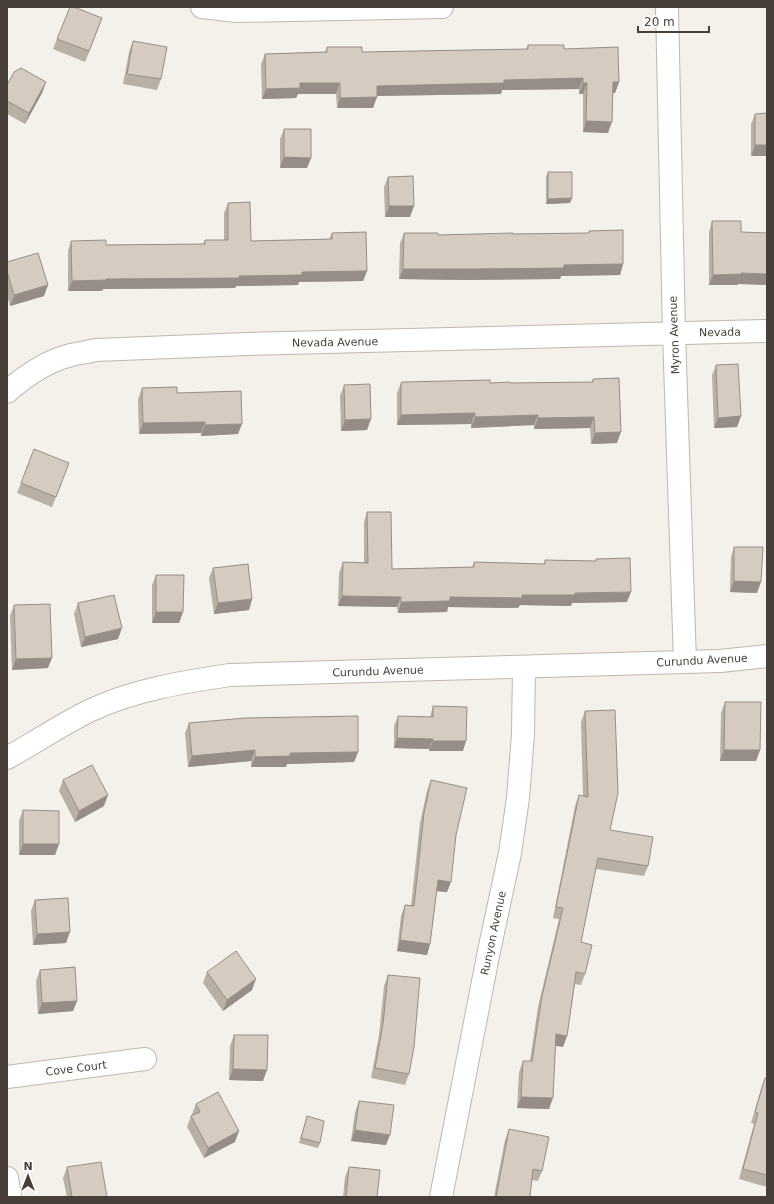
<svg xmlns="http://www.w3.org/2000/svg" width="774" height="1204" font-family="'DejaVu Sans',sans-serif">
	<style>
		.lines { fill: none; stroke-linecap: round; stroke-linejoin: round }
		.street-casing { stroke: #c0b7ad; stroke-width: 24 }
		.street { stroke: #fff; stroke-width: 22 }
		.wall { fill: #b8afa5 }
		.shaded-wall { fill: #968e86 }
		.building { fill: #d6cbc0; stroke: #968e86 }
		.labels { text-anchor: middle; stroke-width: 3; stroke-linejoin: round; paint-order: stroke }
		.street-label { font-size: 11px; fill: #484038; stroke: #fff }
	</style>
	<rect width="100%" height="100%" fill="#f4f0ea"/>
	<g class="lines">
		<defs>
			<path id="street" d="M202,7L236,11L442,7
				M667,7L674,333L685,662
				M7,392C25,376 47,361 71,355C79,353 88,352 96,350L247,344L767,331
				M7,758C34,743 61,725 89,711C133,690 183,682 230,675L720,661L767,656
				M7,1077L145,1059
				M7,1178L10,1197
				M441,1197L489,951L510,853L518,798L523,734L524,667"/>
		</defs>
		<use href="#street" class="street-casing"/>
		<use href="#street" class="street"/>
	</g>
	<path class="wall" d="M102,18L85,62L53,49L57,39Z
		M133,41L161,79L157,90L123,84L129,52Z
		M528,45L564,49L619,82L615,93H613L608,133L583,132V94H579V89L502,90L501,94L377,96L373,108H337L336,94H298L296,98L262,99L261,64L265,54L325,52L327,47L362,52L526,49Z
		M46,82L42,93L25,124L7,114V85Z
		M767,113L751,156V124L755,114Z
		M284,129L311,158L307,168H280V139Z
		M548,172L572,198L570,203L546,204V177Z
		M388,177L410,217H385L384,187Z
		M228,203L251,241L329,239L332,233L367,271L363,281L299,282L298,285L236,286L235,288L103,289L102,291H68V251L71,241L106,245L203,244L205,240H224V213Z
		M712,221L738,284V285H709V232Z
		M589,231L623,264L620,275L561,276L560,279L465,280L399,279L400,243L404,233L438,235L588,233Z
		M7,262L44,296L10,306L7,295Z
		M716,365L741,416L737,427L714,428L712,375Z
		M593,379L617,443L591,444L590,428L534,429V425L471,428V424L397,425V393L401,383H510L592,382Z
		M344,385L367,430L341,431L340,396Z
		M142,388L177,393L238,434L201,436V433L139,434L138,399Z
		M69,463L52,507L17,493L21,483Z
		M367,512L392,569L472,567L474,562L544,564L545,560L595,561L596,559L627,602L572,603L571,606L520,605L518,608L448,607L447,612L398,613L397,607L338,606L339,573L343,562L364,563V522Z
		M734,547L757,593L730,592L731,557Z
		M213,568L252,599L249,610L214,614L209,578Z
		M156,575L183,612L179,623H152V585Z
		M78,603L118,639L81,647L74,614Z
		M14,605L48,668L12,670L10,616Z
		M725,702L760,750L756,761H720L721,713Z
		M433,706L463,751H429V749L394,748V726L398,716L430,717Z
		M585,711L610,830L648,866L644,876L596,869L581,942L585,974L581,985L575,984L567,1036L563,1047L556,1046L549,1109L517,1108L519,1072L523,1061H530L538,1007L559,919L553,918L575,806L579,795L583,796L581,722Z
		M189,723L358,752L354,762L287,764L286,767H251V761L188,767L185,733Z
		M63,780L104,806L75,822L59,791Z
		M431,780L456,835L447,892L437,891L430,944L427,955L397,951L401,916L405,905L411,906L420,823L427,791Z
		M23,810L55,855H19V821Z
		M35,900L66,943L33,945L31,911Z
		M40,970L77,1001L73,1011L38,1014L36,981Z
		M207,972L252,990L223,1011L203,983Z
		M388,975L409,1074L405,1085L371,1078L379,1035L384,986Z
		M234,1035L263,1081L229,1080L230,1046Z
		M765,1078H767V1187L739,1179L754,1124L751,1123L761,1089Z
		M359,1101L386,1145L351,1141L355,1112Z
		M196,1104L235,1142L204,1158L187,1127L191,1116H193L192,1114Z
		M307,1116L320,1143L318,1148L299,1143Z
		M509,1129L542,1171L538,1181L532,1180L530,1197H494L505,1140Z
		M67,1167L107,1197H67L63,1178Z
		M349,1167L377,1197H343L345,1177Z"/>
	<path class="shaded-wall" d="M102,18L98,29L85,62L89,51Z
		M583,78L579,89L502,90L501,94L373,96L377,86L504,80Z
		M46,82L42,93L25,124L29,113Z
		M613,82H619L615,93H609Z
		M300,83H340L336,94H298L296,98L262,99L266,89Z
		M583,83H587L583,94H579Z
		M377,97L373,108H337L340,98Z
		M586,121L612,122L608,133L583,132Z
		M755,145H767V156H751Z
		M284,157L311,158L307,168H280Z
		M572,198L570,203L546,204L548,199Z
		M389,206H414L410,217H385Z
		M623,264L620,275L561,276L560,279L465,280L399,279L403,269Z
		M367,271L363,281L299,282L298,285L236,286L235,288L103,289L102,291H68L72,281L106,279L239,276L302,272Z
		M741,273L767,274V285L738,284V285H709L713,275Z
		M48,285L44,296L10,306L14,295Z
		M475,413L471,424L397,425L401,415Z
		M538,415L534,425L471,428L475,417Z
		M741,416L737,427L714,428L718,418Z
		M594,417L590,428L534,429L538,418Z
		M371,419L367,430L341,431L345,420Z
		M205,422L201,433L139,434L143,423Z
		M242,424L238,434L201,436L205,425Z
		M621,432L617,443L591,444L595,433Z
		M734,581L761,582L757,593L730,592Z
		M631,592L627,602L572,603L571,606L520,605L518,608L448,607L447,612L398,613L401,602L450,597Z
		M342,596L401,597L397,607L338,606Z
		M252,599L249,610L214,614L218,603Z
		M156,612H183L179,623H152Z
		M122,628L118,639L81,647L85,637Z
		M52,658L48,668L12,670L16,659Z
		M397,738L433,739L429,749L394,748Z
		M433,741H466L463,751H429Z
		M255,750L251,761L188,767L192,756Z
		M724,750H760L756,761H720Z
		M358,752L354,762L287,764L286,767H251L255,757L290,753Z
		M108,795L104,806L75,822L79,811Z
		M23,844H59L55,855H19Z
		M438,880L451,882L447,892L434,891Z
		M70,932L66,943L33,945L37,934Z
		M400,940L430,944L427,955L397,951Z
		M256,979L252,990L223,1011L227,1000Z
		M77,1001L73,1011L38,1014L42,1003Z
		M556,1034L567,1036L563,1047L552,1045Z
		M233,1069L267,1070L263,1081L229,1080Z
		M521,1097L553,1098L549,1109L517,1108Z
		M355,1130L390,1135L386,1145L351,1141Z
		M239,1131L235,1142L204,1158L208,1148Z"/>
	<path class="building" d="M70,7H74L102,18L89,51L57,39Z
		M133,41L167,47L161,79L127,74Z
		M528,45H564V49L618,47L619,82H613L612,122L586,121L587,83H583V78L504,80V83L377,86V97L340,98V83H300V88L266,89L265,54L327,52V47H362V52L528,49Z
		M21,68L46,82L29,113L7,101V85L14,72Z
		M767,113V145H755V114Z
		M284,129H311V158L284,157Z
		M548,172H572V198L548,199Z
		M413,176L414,206H389L388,177Z
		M250,202L251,241L332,239V233L366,232L367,271L302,272V275L239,276V278L106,279V280L72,281L71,241L106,240V245L205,244V240H228V203Z
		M712,221H741V232L767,233V274L741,273L742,274L713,275Z
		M623,230V264L564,265V268L469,269H403L404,233H438V235L513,233V234L589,233V231Z
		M38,253L48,285L14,295L7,271V262Z
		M738,364L741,416L718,418L716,365Z
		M619,378L621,432L595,433L594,417L538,418V415L475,417V413L401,415V383L403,382L490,380V383L510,382V383L593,382V379Z
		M370,384L371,419L345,420L344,385Z
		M177,387V393L241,391L242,424L205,425V422L143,423L142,388Z
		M34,449L69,463L56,497L21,483Z
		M367,512H391L392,569L474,567V562L545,564V560L596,561V559L630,558L631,592L575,593V595H522V598L450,597V601L401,602V597L342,596L343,562L368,563Z
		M734,547H763L761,582L734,581Z
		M248,564L252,599L218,603L213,568Z
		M156,575H184L183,612H156Z
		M114,595L122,628L85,637L78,603Z
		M50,604L52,658L16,659L14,605Z
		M725,702H761L760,750H724Z
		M433,706L467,707L466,741H433V739L397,738L398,716L433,717Z
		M615,710L618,793L610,830L653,837L648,866L598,858L581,942L592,945L585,974L576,972L567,1036L556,1034L553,1098L521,1097L523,1061H532L542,996L563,908L556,907L579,795L588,797L585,711Z
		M358,716V752L290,753V756L255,757V750L192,756L189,723L245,718Z
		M92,765L108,795L79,811L63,780Z
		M431,780L467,788L456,835L451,882L438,880L430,944L400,940L405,905L414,906L424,813Z
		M23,810L59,811V844H23Z
		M68,898L70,932L37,934L35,900Z
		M236,951L256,979L227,1000L207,972Z
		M75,967L77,1001L42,1003L40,970Z
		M388,975L420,978L414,1047L409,1074L375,1068L383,1024Z
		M234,1035H268L267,1070L233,1069Z
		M765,1078H767V1175L743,1169L758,1113L755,1112Z
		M218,1092L239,1131L208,1148L191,1116L200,1112L196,1104Z
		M359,1101L394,1105L390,1135L355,1130Z
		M307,1116L324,1121L320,1143L301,1138Z
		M509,1129L549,1137L542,1171L533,1169L530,1197H496Z
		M101,1162L107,1197H72L67,1167Z
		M349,1167L380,1170L377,1197H346Z"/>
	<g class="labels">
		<g class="street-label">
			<text transform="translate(720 332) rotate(-1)" y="4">Nevada</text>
			<text transform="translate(674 335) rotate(-92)" y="4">Myron Avenue</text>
			<text transform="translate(335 342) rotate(-1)" y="4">Nevada Avenue</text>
			<text transform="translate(702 660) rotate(-3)" y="4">Curundu Avenue</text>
			<text transform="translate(378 671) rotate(-2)" y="4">Curundu Avenue</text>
			<text transform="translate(493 933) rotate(-78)" y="4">Runyon Avenue</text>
			<text transform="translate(76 1068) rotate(-7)" y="4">Cove Court</text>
		</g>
	</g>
	<rect width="774" height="1204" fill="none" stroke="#484038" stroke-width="16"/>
	<g transform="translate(28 1176)" stroke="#ffffff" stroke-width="3" paint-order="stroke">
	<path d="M0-3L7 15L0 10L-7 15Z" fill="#484038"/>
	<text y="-6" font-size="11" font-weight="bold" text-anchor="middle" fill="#484038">N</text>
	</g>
	<path d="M638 26v6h71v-6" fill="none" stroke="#484038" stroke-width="2"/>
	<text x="644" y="26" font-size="12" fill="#484038" stroke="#ffffff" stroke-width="3" paint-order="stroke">20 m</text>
</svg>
